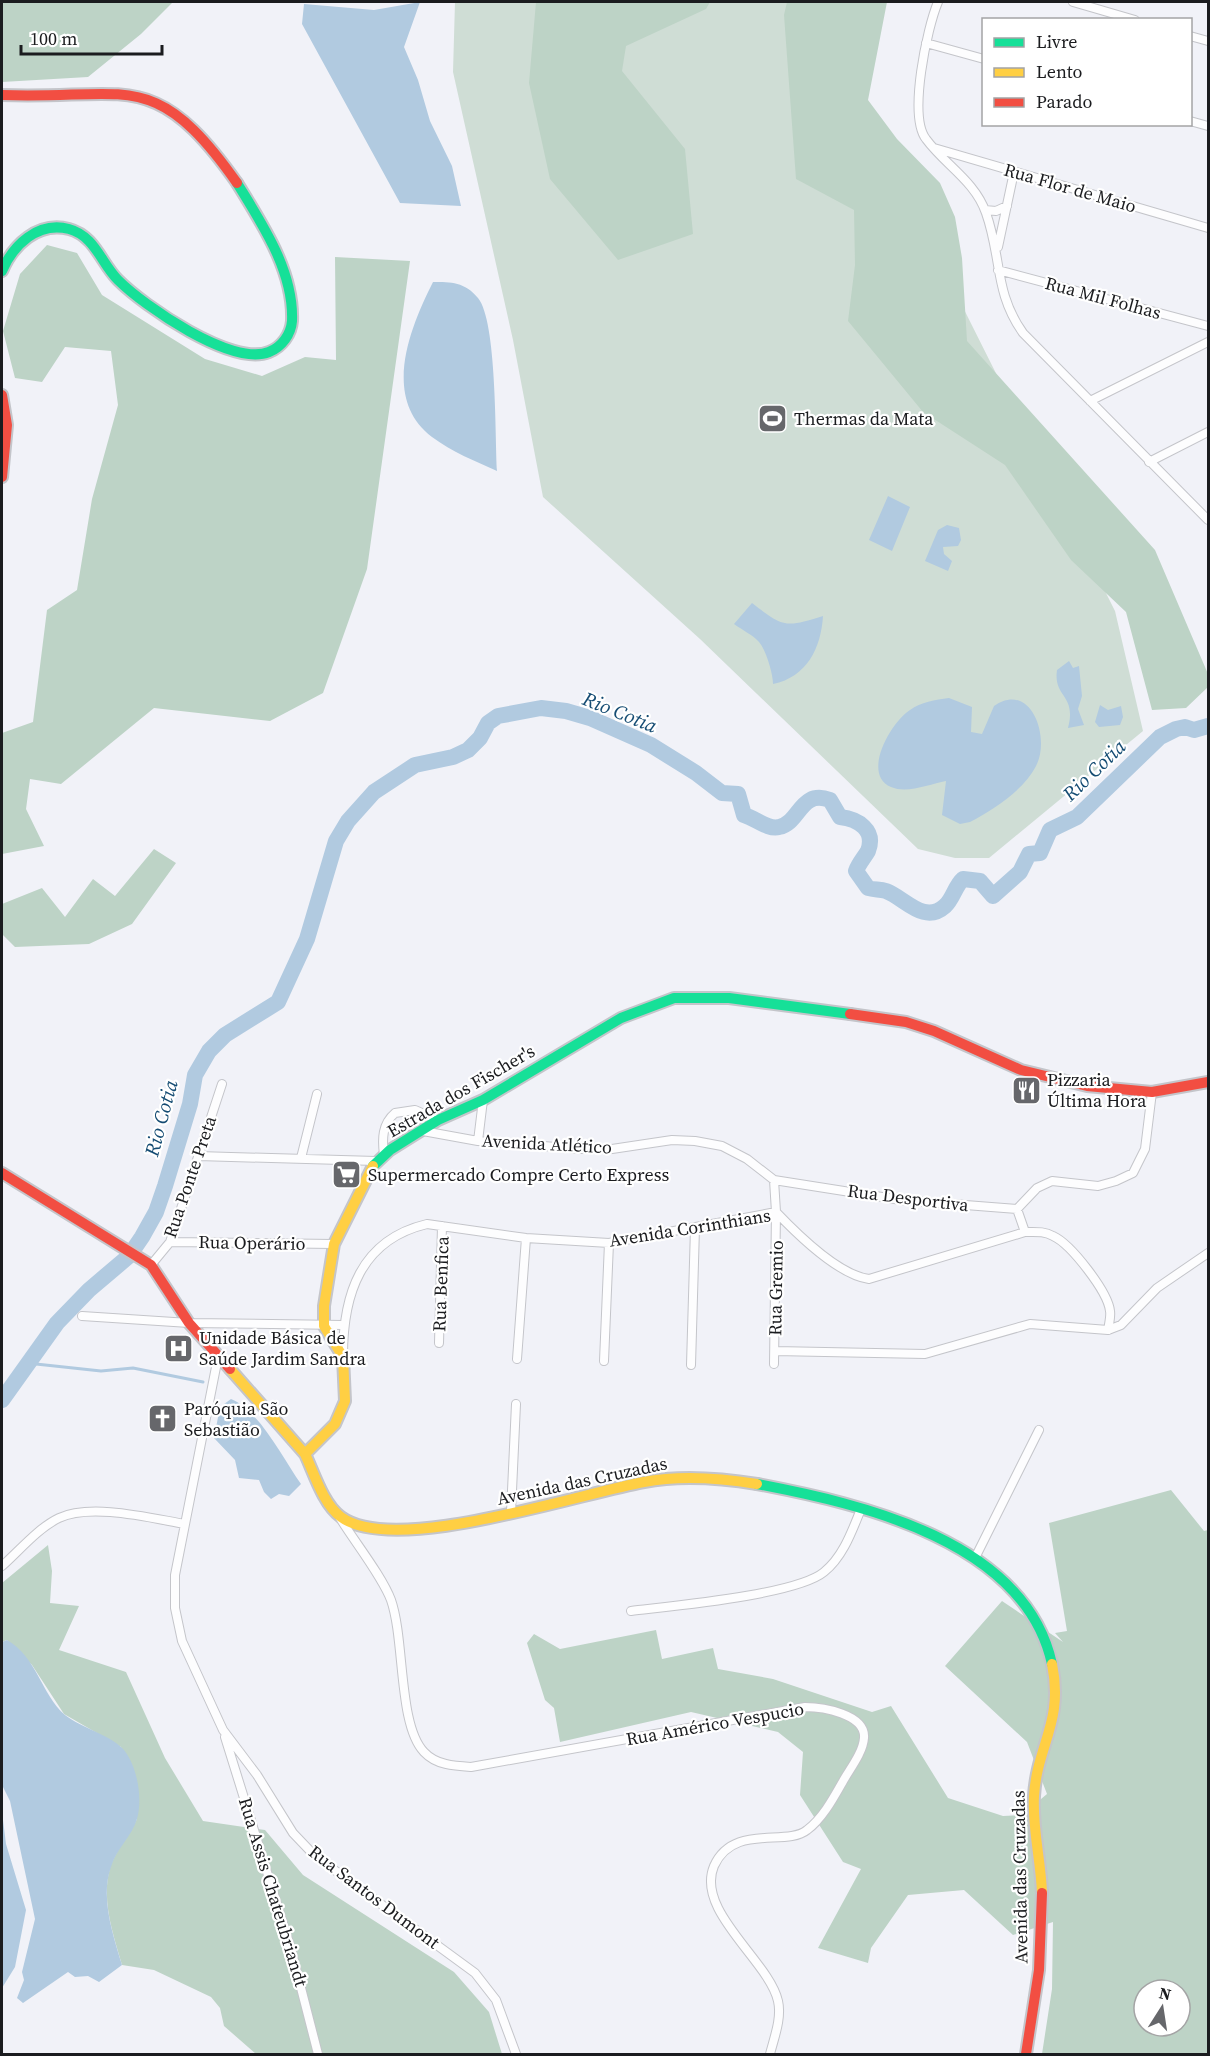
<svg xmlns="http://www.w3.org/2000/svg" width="1210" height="2056" font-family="'Source Serif 4',serif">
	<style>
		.green { fill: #cfddd5 }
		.forest { fill: #bdd3c6; fill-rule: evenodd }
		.water { fill: #b1cae0 }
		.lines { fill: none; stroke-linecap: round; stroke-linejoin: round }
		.stream { stroke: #b1cae0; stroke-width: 3 }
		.river { stroke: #b1cae0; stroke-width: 16 }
		.street-casing { stroke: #c4c5ca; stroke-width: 10 }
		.fast-casing { stroke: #c4c5ca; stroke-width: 14 }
		.slow-casing { stroke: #c4c5ca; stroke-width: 14 }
		.jam-casing { stroke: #c4c5ca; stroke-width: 14 }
		.street { stroke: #fdfdfe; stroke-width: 8 }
		.fast { stroke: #16e098; stroke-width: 10 }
		.slow { stroke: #ffcf43; stroke-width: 10 }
		.jam { stroke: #f24e42; stroke-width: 10 }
		.labels { text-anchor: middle; stroke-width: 4.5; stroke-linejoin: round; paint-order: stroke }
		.street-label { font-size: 18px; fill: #1b1c1f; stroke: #fff }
		.poi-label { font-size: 18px; fill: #1b1c1f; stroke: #fff; text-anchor: start }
		.water-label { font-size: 20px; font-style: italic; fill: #154c73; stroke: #fff }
	</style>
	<rect width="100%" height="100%" fill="#f1f2f8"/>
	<path class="green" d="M455,2H810L1115,611L1143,731L989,858H955L918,849L700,639L543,497L513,340L453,72Z"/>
	<path class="forest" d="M2,2H173L141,34L88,77L2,82Z
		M536,2H710L706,9L626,46L622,71L685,149L693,234L618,260L550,179L529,83Z
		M787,2H887L868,100L897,139L940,183L955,217L962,258L967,341L1155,550L1208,674V687L1186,708L1152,710L1126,612L1071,560L1005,465L923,412L848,321L855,265L854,210L796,179L784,15Z
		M47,245L77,253L102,295L205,359L262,376L305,357L336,360L335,257L410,261L367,569L323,693L270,721L154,708L61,784L30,779L26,809L44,846L2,854V733L33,722L47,610L77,590L92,499L118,405L111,351L65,347L42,382L15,378L3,331L20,274Z
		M154,849L176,863L132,924L89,944L15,947L2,934V904L42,888L65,917L93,879L115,896Z
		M1171,1490L1204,1531L1208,1530V2054H1042L1052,1989L1053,1922L1013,1935L964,1890L908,1895L871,1948L868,1963L818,1948L861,1869L843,1862L800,1795L803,1752L778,1732L691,1712L560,1742L554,1708L545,1700L527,1643L534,1634L560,1649L656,1630L662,1659L713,1648L718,1669L773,1679L872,1712L891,1706L948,1798L1003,1816L1022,1815L1047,1794L1027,1742L945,1666L1002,1601L1063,1642L1055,1633L1067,1631L1049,1523ZM1144,1990H1180V2026H1144Z
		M48,1545L52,1571L50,1603L79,1606L59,1650L126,1672L165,1758L203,1821L265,1830L303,1875L454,1972L489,2012L502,2054H256L224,2026L220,2008L211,1997L154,1970L122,1965C113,1934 101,1900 110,1868C115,1851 129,1835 137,1819L121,1747L64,1714L32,1665L7,1640L2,1642V1583Z"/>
	<path class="water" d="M420,2L404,47L418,80L430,121L452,166L461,206L400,203L302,24L304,4L374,10Z
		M433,282C451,282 465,282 478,298C497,321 495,437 497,471C475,461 452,452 432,437C381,398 410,328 433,282Z
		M888,496L910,507L892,551L869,540Z
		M947,525L959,528L961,540L958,546L943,547L944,554L952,561L948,571L925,561L938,530Z
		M752,603C783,627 785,628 823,616C821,648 807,677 773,684C773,674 766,650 759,642C753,635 742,630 734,624Z
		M1069,661L1073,668L1079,666L1082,696L1078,709L1084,725L1068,728C1077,694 1053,698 1057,670Z
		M949,698L972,707L971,732L982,734L994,706C1031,680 1051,738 1036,766C1024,790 993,810 970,822L960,824L942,815L946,781C930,784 907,794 891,787C861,774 891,722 910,710C921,702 935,700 949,698Z
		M1100,705L1108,710L1121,706L1123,717L1120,725L1099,727L1095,722Z
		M231,1399C260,1411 283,1459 301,1484L289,1496L279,1494L271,1499L264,1492L259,1480L239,1478L235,1460L214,1438L220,1407Z
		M7,1640C37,1657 41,1694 65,1715C81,1728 111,1735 124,1750C137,1766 143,1798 137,1819C132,1836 116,1849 111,1867C100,1897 113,1935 122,1965L99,1982L88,1976L75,1977L68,1972L23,2003L17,1998L24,1980L22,1972L35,1919L10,1801L2,1785V1642Z
		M2,1812L6,1844L26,1910L15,1967L2,1988Z"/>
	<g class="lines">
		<path class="stream" d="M32,1358L36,1364L101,1371L133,1368L203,1382"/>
		<path class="river" d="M2,1400L57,1323L89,1290L129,1256L142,1237L156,1212L165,1186L190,1104L195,1075L209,1051L225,1035L278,1002L307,939L336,841L348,821L374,792L415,765L453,757L468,750L480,738L488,723L498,716L541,708L566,711L590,718L651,745L696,773L722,793L738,794L744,815C755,818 768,830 779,827C800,823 800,789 830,800L840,817C858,819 876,830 868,851C864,858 859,863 856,871L868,888C874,890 880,889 886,891C905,898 924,925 945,906C953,899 955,886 963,879L980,881L993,896L1020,872L1029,854L1040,853L1050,830L1077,817L1160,737L1176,729L1185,727L1194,730L1208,726"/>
		<defs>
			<path id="street" d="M938,2C927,28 908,116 926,139C945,165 975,181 986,213C1002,258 994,292 1023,333L1208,520
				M1073,2L1135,20
				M1190,36L1208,41
				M926,43L984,59
				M1190,121L1208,126
				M934,148L1208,228
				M985,210L996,211L1007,206
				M998,247L1014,172
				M998,270L1208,326
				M1090,401L1208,342
				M1149,462L1208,432
				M423,1131L478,1141L582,1149H612L672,1140L695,1141L722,1146L747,1159L774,1180L776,1212L774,1364
				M478,1141L483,1100
				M384,1155C382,1139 382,1124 395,1113L415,1110L438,1120
				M198,1156L376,1161
				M301,1158L317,1094
				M774,1180L901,1200L1017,1209L1025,1232
				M1017,1209L1037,1188L1052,1181L1098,1186L1116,1181L1133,1173L1145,1149L1152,1092
				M170,1242L334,1244
				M151,1265L170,1242L222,1084
				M82,1316L189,1323L343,1325
				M439,1343L442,1226
				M775,1351L925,1354L1030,1324L1108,1330L1121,1325L1157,1288L1208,1253
				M343,1356C343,1295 360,1240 427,1224L526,1238L609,1243L776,1212C797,1234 839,1275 869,1279L1025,1232C1036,1232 1044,1231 1053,1236C1071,1244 1108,1292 1110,1311C1111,1316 1109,1324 1108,1330
				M218,1357L175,1575V1608L182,1641L223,1730L257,1775L293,1833L314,1855L475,1973L496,2000L516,2054
				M517,1359L526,1238
				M604,1361L609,1243
				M691,1365L695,1228
				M511,1512L516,1404
				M340,1518C354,1541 382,1576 391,1600C405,1640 398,1725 424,1752C436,1765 454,1766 471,1767L805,1707C822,1707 866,1714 864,1738C863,1753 849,1770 842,1783C833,1799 822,1819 807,1830C786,1847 733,1823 714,1866C695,1911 769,1961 778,2001C782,2018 774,2038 770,2054
				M975,1558L1039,1430
				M2,1566C19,1551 38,1528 59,1518C91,1503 150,1518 185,1524
				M631,1611C672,1606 796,1595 824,1572C843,1557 852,1531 861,1509
				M225,1737L291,1949L318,2054"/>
			<path id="fast" d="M2,271C13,245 38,221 69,229C95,236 101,263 118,280C144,306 232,367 269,352C282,347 291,334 292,321C294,271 262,224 237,183
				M373,1166L390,1150L438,1120L483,1100L621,1018L674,998H729L850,1014
				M757,1484C862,1504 1025,1541 1052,1664"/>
			<path id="slow" d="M230,1369L305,1454L335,1424L345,1401L343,1357L324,1326V1306L334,1244L373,1166
				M305,1454C314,1473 323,1504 341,1517C394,1556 578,1494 644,1482C681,1475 720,1478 757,1484
				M1042,1893C1041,1861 1032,1828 1034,1796C1037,1745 1064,1722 1052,1664"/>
			<path id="jam" d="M2,95C127,100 154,65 237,183
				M2,395L7,425L2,477
				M850,1014L906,1022L934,1031L1021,1070L1087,1086L1152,1092L1208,1082
				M2,1173L151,1265L189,1323L230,1369
				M1026,2054L1039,1970L1042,1893"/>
		</defs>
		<use href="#street" class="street-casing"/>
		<use href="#fast" class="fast-casing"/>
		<use href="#slow" class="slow-casing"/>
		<use href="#jam" class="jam-casing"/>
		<use href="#street" class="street"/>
		<use href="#fast" class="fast"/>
		<use href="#slow" class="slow"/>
		<use href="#jam" class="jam"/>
	</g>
	<defs>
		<symbol id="stadium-square" viewBox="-11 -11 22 22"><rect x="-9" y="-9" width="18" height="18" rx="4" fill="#66676b" stroke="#fff"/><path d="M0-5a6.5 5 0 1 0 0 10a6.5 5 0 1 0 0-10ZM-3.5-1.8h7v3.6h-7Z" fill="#fff"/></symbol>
		<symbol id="restaurant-square" viewBox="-11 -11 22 22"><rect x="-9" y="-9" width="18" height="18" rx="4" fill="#66676b" stroke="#fff"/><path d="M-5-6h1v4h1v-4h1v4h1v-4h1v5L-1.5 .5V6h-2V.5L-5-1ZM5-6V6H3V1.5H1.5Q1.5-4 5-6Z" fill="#fff"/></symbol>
		<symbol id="supermarket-square" viewBox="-11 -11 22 22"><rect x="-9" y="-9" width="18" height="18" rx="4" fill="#66676b" stroke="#fff"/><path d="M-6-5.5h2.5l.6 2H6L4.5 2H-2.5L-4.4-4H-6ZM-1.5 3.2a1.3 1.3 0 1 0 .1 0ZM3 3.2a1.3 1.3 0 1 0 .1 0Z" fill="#fff"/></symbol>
		<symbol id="hospital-square" viewBox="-11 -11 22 22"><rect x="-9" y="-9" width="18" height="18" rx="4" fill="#66676b" stroke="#fff"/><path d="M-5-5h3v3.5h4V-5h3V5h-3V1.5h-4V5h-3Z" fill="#fff"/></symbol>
		<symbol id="church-square" viewBox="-11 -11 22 22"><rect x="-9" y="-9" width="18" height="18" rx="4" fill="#66676b" stroke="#fff"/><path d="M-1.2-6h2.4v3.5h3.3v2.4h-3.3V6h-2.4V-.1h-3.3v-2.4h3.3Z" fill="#fff"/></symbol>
	</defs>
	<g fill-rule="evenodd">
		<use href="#stadium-square" x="756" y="402" width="33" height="33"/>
		<use href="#restaurant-square" x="1010" y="1074" width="33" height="33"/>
		<use href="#supermarket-square" x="330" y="1158" width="33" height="33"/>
		<use href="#hospital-square" x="162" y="1332" width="33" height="33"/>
		<use href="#church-square" x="146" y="1402" width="33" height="33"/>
	</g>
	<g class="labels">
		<g class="street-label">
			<text transform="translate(1070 188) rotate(16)" y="6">Rua Flor de Maio</text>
			<text transform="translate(1103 298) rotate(15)" y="6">Rua Mil Folhas</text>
			<text transform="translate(461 1091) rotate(-30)" y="6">Estrada dos Fischer's</text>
			<text transform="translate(547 1144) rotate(3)" y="6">Avenida Atlético</text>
			<text transform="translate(190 1177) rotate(-71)" y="6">Rua Ponte Preta</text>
			<text transform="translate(908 1198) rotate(7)" y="6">Rua Desportiva</text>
			<text transform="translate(690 1228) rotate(-9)" y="6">Avenida Corinthians</text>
			<text transform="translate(252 1243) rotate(1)" y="6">Rua Operário</text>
			<text transform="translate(441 1284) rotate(-88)" y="6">Rua Benfica</text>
			<text transform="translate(776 1288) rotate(-89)" y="6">Rua Gremio</text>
			<text transform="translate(582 1481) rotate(-12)" y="6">Avenida das Cruzadas</text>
			<text transform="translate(715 1724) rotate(-10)" y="6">Rua Américo Vespucio</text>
			<text transform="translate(1020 1877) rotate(-91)" y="6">Avenida das Cruzadas</text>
			<text transform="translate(273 1892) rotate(73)" y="6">Rua Assis Chateubriandt</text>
			<text transform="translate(374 1897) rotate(37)" y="6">Rua Santos Dumont</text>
		</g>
		<g class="poi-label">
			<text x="794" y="425">Thermas da Mata</text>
			<text x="1047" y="1086">Pizzaria<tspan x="1047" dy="21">Última Hora</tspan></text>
			<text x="368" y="1181">Supermercado Compre Certo Express</text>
			<text x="199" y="1344">Unidade Básica de<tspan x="199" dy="21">Saúde Jardim Sandra</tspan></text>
			<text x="184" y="1415">Paróquia São<tspan x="184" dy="21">Sebastião</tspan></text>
		</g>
		<g class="water-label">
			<text transform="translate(620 712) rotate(22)" y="7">Rio Cotia</text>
			<text transform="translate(1094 770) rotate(-44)" y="7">Rio Cotia</text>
			<text transform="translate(161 1118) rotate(-75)" y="7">Rio Cotia</text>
		</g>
	</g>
	<rect width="1210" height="2056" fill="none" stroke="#1b1c1f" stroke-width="6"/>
	<rect x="982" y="18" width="210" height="108" fill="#ffffff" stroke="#a4a4a5" stroke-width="1.5"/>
	<rect x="994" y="38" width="30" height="9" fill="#16e098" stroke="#a4a4a5" stroke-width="1.5"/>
	<text x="1036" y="48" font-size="18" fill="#1b1c1f">Livre</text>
	<rect x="994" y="68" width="30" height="9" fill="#ffcf43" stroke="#a4a4a5" stroke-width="1.5"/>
	<text x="1036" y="78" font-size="18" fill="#1b1c1f">Lento</text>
	<rect x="994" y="98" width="30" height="9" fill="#f24e42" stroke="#a4a4a5" stroke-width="1.5"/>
	<text x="1036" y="108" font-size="18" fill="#1b1c1f">Parado</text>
	<g transform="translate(1162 2008) rotate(12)"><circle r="28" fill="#ffffff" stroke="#a4a4a5" stroke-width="1.5"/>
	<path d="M0-4.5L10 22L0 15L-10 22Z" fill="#66676b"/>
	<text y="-9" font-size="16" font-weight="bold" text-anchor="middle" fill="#1b1c1f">N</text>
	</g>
	<path d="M21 45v9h141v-9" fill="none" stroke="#1b1c1f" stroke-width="3"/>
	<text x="30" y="45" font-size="18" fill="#1b1c1f" stroke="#ffffff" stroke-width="4.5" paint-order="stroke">100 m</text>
</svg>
